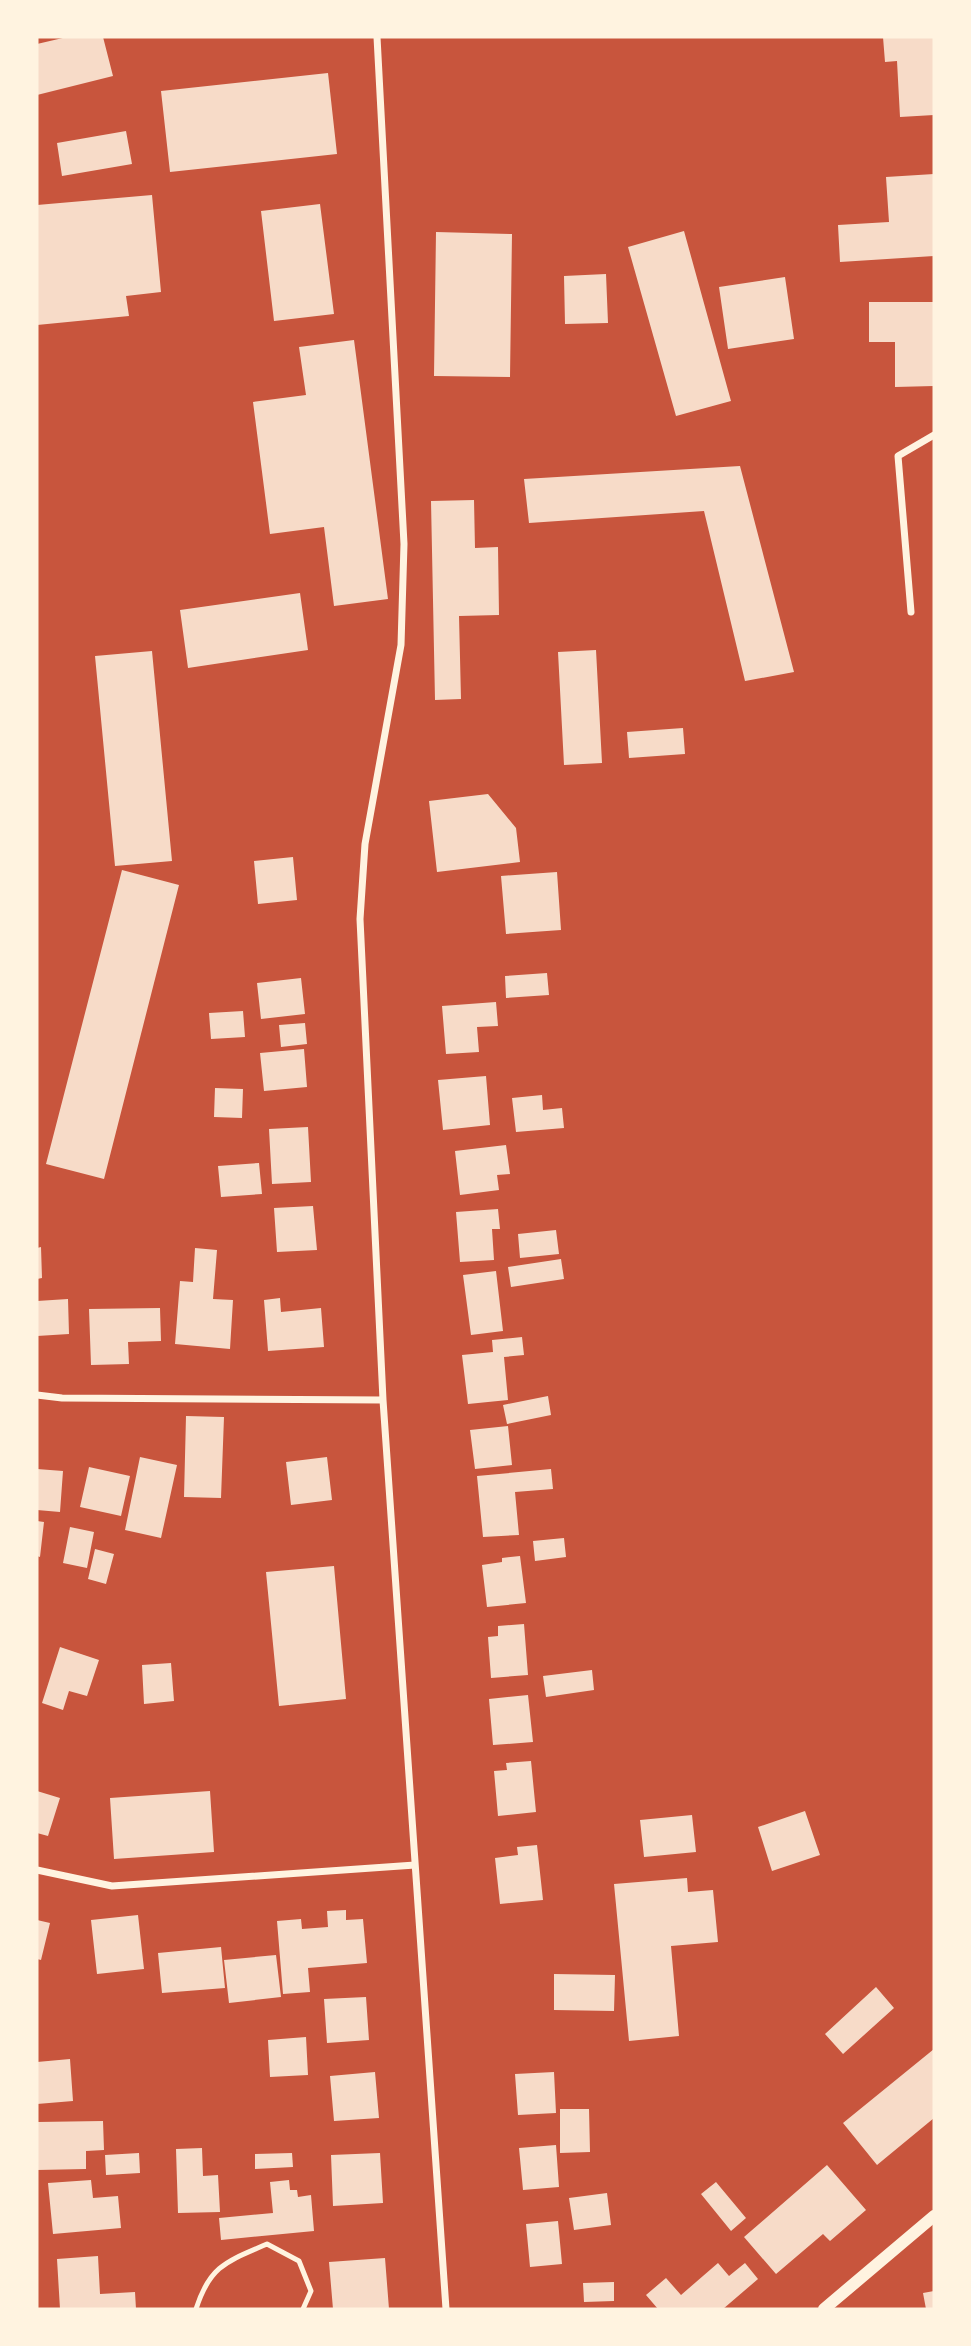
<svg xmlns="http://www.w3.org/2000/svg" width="971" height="2346" font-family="'DM Sans',sans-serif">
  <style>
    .building { fill: #f7dbc8 }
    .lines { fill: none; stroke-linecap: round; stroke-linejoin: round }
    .service { stroke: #fff3e0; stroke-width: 5 }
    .minor { stroke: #fff3e0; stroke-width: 7 }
    .tertiary { stroke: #fff3e0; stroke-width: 12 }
  </style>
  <rect width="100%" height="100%" fill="#c8553d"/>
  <path class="building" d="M67 37H103L113 76 37 95V44Z
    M883 37H934V115L900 117 897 61 885 62Z
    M328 73 337 154 170 172 161 91Z
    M126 131 132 164 62 176 57 143Z
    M934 174V256L840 262 838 225 889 222 886 177Z
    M152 195 161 292 126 296 129 316 37 325V205Z
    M320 204 334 314 274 321 261 211Z
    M684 231 731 401 676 416 628 247Z
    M436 232 512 234 510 377 434 376Z
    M606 274 608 323 565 324 564 276Z
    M785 277 794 339 728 349 719 287Z
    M869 302H934V386L895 387V342H869Z
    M354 340 388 599 334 606 324 527 270 534 253 402 306 395 299 347Z
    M740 466 794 672 745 681 704 511 529 523 524 479Z
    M474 500 475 548 498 547 499 615 459 616 461 699 435 700 431 501Z
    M300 593 308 650 188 668 180 610Z
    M596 650 602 763 564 765 558 652Z
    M152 651 172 861 115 866 95 656Z
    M683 728 685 754 629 758 627 732Z
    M488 794 516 828 520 862 437 872 429 801Z
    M293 857 297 900 258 904 254 861Z
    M122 870 179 885 104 1179 46 1164Z
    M557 872 561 930 506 934 501 876Z
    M547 973 549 995 506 998 505 976Z
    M301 978 305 1014 261 1019 257 983Z
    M496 1002 498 1026 477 1027 479 1052 446 1054 442 1006Z
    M243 1011 245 1037 211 1039 209 1013Z
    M305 1023 307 1044 281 1047 279 1025Z
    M304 1049 307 1087 264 1091 260 1053Z
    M486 1076 490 1125 443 1130 438 1080Z
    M215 1088 243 1089 242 1118 214 1117Z
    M542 1095 543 1110 562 1108 564 1128 516 1132 512 1098Z
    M308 1127 311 1182 272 1184 269 1129Z
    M506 1145 510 1174 497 1175 499 1190 460 1195 455 1151Z
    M259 1163 262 1194 221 1197 218 1166Z
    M313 1206 317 1250 277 1252 274 1208Z
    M498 1209 500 1229H492L494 1260 460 1262 456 1212Z
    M556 1230 559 1254 520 1258 518 1234Z
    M41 1247 42 1278 37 1279V1248Z
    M195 1248 217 1250 213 1299 233 1300 230 1349 175 1344 180 1281 193 1282Z
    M561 1259 564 1279 511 1287 508 1267Z
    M496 1271 503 1331 471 1335 463 1275Z
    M280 1298 281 1312 321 1308 324 1347 268 1351 264 1300Z
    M68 1299 69 1334 37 1336V1301Z
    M160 1308 161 1341 128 1342 129 1364 91 1365 89 1309Z
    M522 1337 524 1355 504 1357 508 1400 468 1404 462 1355 493 1352 492 1340Z
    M548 1396 551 1415 507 1424 503 1405Z
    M186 1416 224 1417 221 1498 184 1497Z
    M508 1426 512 1465 475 1469 470 1430Z
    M140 1457 177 1465 161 1538 125 1530Z
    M327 1457 332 1500 291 1505 286 1462Z
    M89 1467 130 1476 121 1516 80 1507Z
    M37 1469 63 1471 60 1512 37 1510Z
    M551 1469 553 1489 515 1492 519 1535 483 1537 477 1476Z
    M37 1521 44 1522 40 1557 37 1556Z
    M70 1527 94 1532 87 1568 63 1563Z
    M564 1538 566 1557 535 1561 533 1541Z
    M95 1549 114 1554 106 1584 88 1579Z
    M520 1556 526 1603 487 1607 482 1565 502 1562V1558Z
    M334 1566 346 1699 279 1706 266 1572Z
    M524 1624 528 1675 491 1678 488 1637 498 1636V1626Z
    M60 1647 99 1660 87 1696 69 1691 63 1710 42 1703Z
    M171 1663 174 1701 144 1704 142 1665Z
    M592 1670 594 1690 546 1697 543 1676Z
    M528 1695 533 1742 493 1745 489 1699Z
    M531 1761 536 1812 498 1816 494 1771 507 1770 506 1763Z
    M37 1791 60 1798 48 1836 37 1833Z
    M210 1791 214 1852 114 1859 110 1798Z
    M805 1811 820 1855 772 1871 758 1827Z
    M692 1815 696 1852 644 1857 640 1820Z
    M537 1845 543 1900 500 1904 495 1858 518 1855 517 1847Z
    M687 1878 688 1892 713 1890 718 1942 671 1946 679 2036 629 2041 614 1884Z
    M346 1910V1920L363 1919 367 1963 308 1968 310 1992 283 1994 277 1921 301 1919 302 1929 328 1927 327 1911Z
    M138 1915 144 1969 97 1974 91 1920Z
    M37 1920 50 1923 41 1960 37 1959Z
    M221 1947 225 1988 162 1993 158 1953Z
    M276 1955 281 1997 229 2003 224 1960Z
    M554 1974 615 1975 614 2011 554 2010Z
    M876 1987 894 2008 843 2054 825 2034Z
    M366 1997 369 2040 327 2043 324 1999Z
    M306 2037 308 2075 270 2077 268 2040Z
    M934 2049V2118L877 2165 843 2123Z
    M70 2059 73 2101 37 2104V2062Z
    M375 2072 379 2118 334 2121 330 2076Z
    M554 2072 556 2113 518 2115 515 2074Z
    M560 2109H589L590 2152 560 2153Z
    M103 2121 104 2150 86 2151V2169L37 2170V2122Z
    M556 2145 559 2187 523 2190 519 2148Z
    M202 2148 203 2176 218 2175 220 2212 178 2213 176 2149Z
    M139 2153 140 2173 106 2175 105 2155Z
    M292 2153 293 2167 255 2169V2154Z
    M380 2153 383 2203 333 2206 331 2155Z
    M827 2165 866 2210 830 2241 823 2234 776 2274 744 2237Z
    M91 2180 93 2198 118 2196 121 2228 53 2234 48 2183Z
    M289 2180 290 2190H297L298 2197 311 2195 314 2231 221 2240 219 2218 273 2213 270 2182Z
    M716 2182 746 2218 731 2231 701 2194Z
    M607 2193 611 2225 574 2230 569 2198Z
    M558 2221 562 2264 530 2267 526 2224Z
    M98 2256 100 2294 135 2292 136 2309H60L57 2259Z
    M385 2258 389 2309H333L329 2262Z
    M718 2263 729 2276 745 2263 758 2279 723 2309H658L646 2295 666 2278 681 2295Z
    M614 2282V2301L584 2302 583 2283Z
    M934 2291V2309H926L923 2293Z"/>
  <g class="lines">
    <path class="service" d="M196 2309C210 2265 228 2261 267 2244L299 2261 311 2291 303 2309"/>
    <path class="minor" d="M377 37 404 544 401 645 365 844 360 919 383 1400 446 2309
      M911 612 898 456 934 435
      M37 1395 62 1398 383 1400
      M37 1870 112 1886 415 1865"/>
    <path class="tertiary" d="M824 2309 934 2216"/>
  </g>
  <rect width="971" height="2346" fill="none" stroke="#fff3e0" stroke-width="77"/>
</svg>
